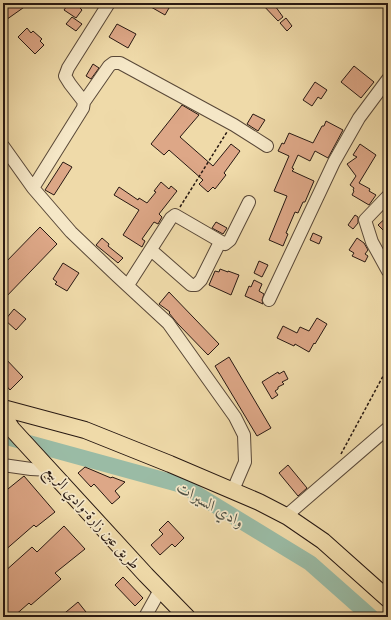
<svg xmlns="http://www.w3.org/2000/svg" width="391" height="620" font-family="'Gentium Book Plus',Amiri,serif">
  <style>
    .lines { fill: none; stroke-linecap: round; stroke-linejoin: round }
    .river { stroke: #9abba5; stroke-width: 16 }
    .building { fill: #dda787; stroke: #271812 }
    .minor-casing { stroke: #594838; stroke-width: 14 }
    .major-casing { stroke: #271812; stroke-width: 18 }
    .path { stroke: #271812; stroke-width: 1.5; stroke-dasharray: 3 2; stroke-linecap: butt }
    .minor { stroke: #f5e7c7; stroke-width: 12 }
    .major { stroke: #efdaa9; stroke-width: 16 }
    .labels { text-anchor: middle; dominant-baseline: central; stroke-width: 3.5; stroke-linejoin: round; paint-order: stroke }
    .street-label { font-size: 15px; fill: #271812; stroke: #f5e7c7 }
    .water-label { font-size: 16px; font-style: italic; fill: #4f5145; stroke: #f5e7c7 }
  </style>
  <rect width="100%" height="100%" fill="#efdaa9"/>
  <filter id="stains"><feTurbulence type="fractalNoise" baseFrequency=".005" numOctaves="4"/><feColorMatrix values="0 0 0 0 .2 0 0 0 0 .09 0 0 0 0 .02 0 0 0 .5 -.17"/></filter>
  <radialGradient id="worn" r=".72"><stop offset=".6" stop-color="#630" stop-opacity="0"/><stop offset="1" stop-color="#630" stop-opacity=".3"/></radialGradient>
  <g class="lines">
    <path class="river" d="M3 436 182 485 310 563 371 617"/>
  </g>
  <path class="building" d="M3 3H30L3 22Z
    M69 3H78L82 6 80 8 82 10 76 18 64 10Z
    M144 3H161L169 8 165 15Z
    M261 3H273L283 17 278 21Z
    M72 17 82 24 76 31 66 24Z
    M286 18 292 26 287 31 280 23Z
    M117 24 136 34 128 48 109 37Z
    M27 28 31 33 33 31 42 39 40 41 44 45 35 54 18 37Z
    M93 64 99 68 91 79 86 76Z
    M354 66 374 82 361 98 341 82Z
    M315 82 327 90 321 99 318 97 312 106 303 100Z
    M182 105 199 115 180 137 213 166 231 144 240 151 224 173 226 175 215 189 213 187 208 192 199 184 203 180 169 150 164 155 151 144Z
    M253 114 265 120 258 131 247 124Z
    M326 121 343 130 328 158 315 151 310 161 298 155 292 168 294 169 292 171 314 181 305 202H303L298 213 295 212 286 233 288 234 283 246 269 240 287 196 274 191 289 156 278 151 282 143 284 144 289 133 313 143 322 126H324Z
    M360 144 376 155 359 183 370 189 369 191 376 195 369 205 352 195 354 191 353 190 354 188 350 185 356 176 347 164 357 157 353 155Z
    M63 162 72 167 54 195 45 190Z
    M161 182 169 189 171 186 177 191 159 214 162 217 158 224 154 222 142 239 145 241 142 247 123 235 139 210 114 195 119 187 138 200 139 198 147 203 156 192 154 191Z
    M355 215 358 217V223L353 229 348 225Z
    M388 216V235L378 225Z
    M216 222 227 228 223 234 212 228Z
    M40 227 57 244 3 300V265Z
    M313 233 322 237 319 244 310 240Z
    M102 238 109 244 108 246 123 258 118 263 96 245Z
    M357 238 364 243 368 250 365 254 368 256 365 262 352 256 354 253 349 250Z
    M259 261 268 265 262 277 254 273Z
    M63 263 79 273 67 291 55 284 57 282 53 279Z
    M220 269 228 272V271L239 275 231 295 209 285 215 271 219 272Z
    M254 280 262 284 259 291 264 294 262 300 263 304 245 296 249 286 251 287Z
    M169 292 219 344 208 355 178 324 169 313 170 312 159 304Z
    M14 309 26 319 16 330 5 320Z
    M317 318 327 324 315 344 314 343 309 352 295 344 294 346 277 338 283 326 297 333 300 327 309 331Z
    M3 356 23 377 10 390 3 382Z
    M229 357 271 428 257 436 215 366Z
    M284 371 288 379 282 382 284 384 278 387V389L275 391 278 395 272 399 262 382 278 372 279 374Z
    M288 465 307 488 298 496 279 473Z
    M85 467 111 478 112 477 125 482 115 491 120 497 112 504 94 484 91 487 78 473Z
    M24 476 55 512 36 527 34 525 3 552V493Z
    M168 521 184 538 175 547 172 544 160 555 151 545 163 534 159 530Z
    M64 526 85 549 55 573 61 579 31 605 29 603 13 617H3V573L32 547 37 552Z
    M123 577 143 598 135 606 115 585Z
    M78 602 90 617H60Z"/>
  <g class="lines">
    <defs>
      <path id="minor" d="M84 102 109 66 113 63H120L234 125 267 146
        M3 146 33 188 71 232 117 276 168 323 235 417 244 435 245 462 233 490
        M33 188 83 108 84 102 70 84 65 76 68 68 109 3
        M388 196 365 220 372 242 388 271
        M151 250 191 285H196L201 280 220 242
        M128 285 171 218 175 215 225 244 230 240 249 202
        M269 300 334 162 359 118 388 79
        M3 465 31 469 50 470
        M286 516 388 428
        M145 617 160 590"/>
      <path id="major" d="M3 408 85 430 170 464 259 502 288 517 323 541 388 599
        M3 415 12 429 146 575 187 617"/>
    </defs>
    <use href="#minor" class="minor-casing"/>
    <use href="#major" class="major-casing"/>
    <path class="path" d="M180 207 227 132
      M341 454 388 367"/>
    <use href="#minor" class="minor"/>
    <use href="#major" class="major"/>
  </g>
  <g class="labels">
    <g class="street-label">
      <text transform="translate(93 517) rotate(48)">طريق عين زارة-وادي الربيع</text>
    </g>
    <g class="water-label">
      <text transform="translate(211 504) rotate(30)">وادي السيرات</text>
    </g>
  </g>
  <rect width="391" height="620" fill="none" stroke="#efdaa9" stroke-width="16"/>
  <rect x="4" y="4" width="383" height="612" fill="none" stroke="#271812" stroke-width="2"/>
  <rect x="8" y="8" width="375" height="604" fill="none" stroke="#271812"/>
  <rect width="100%" height="100%" filter="url(#stains)"/>
  <rect width="100%" height="100%" fill="url(#worn)"/>
</svg>
